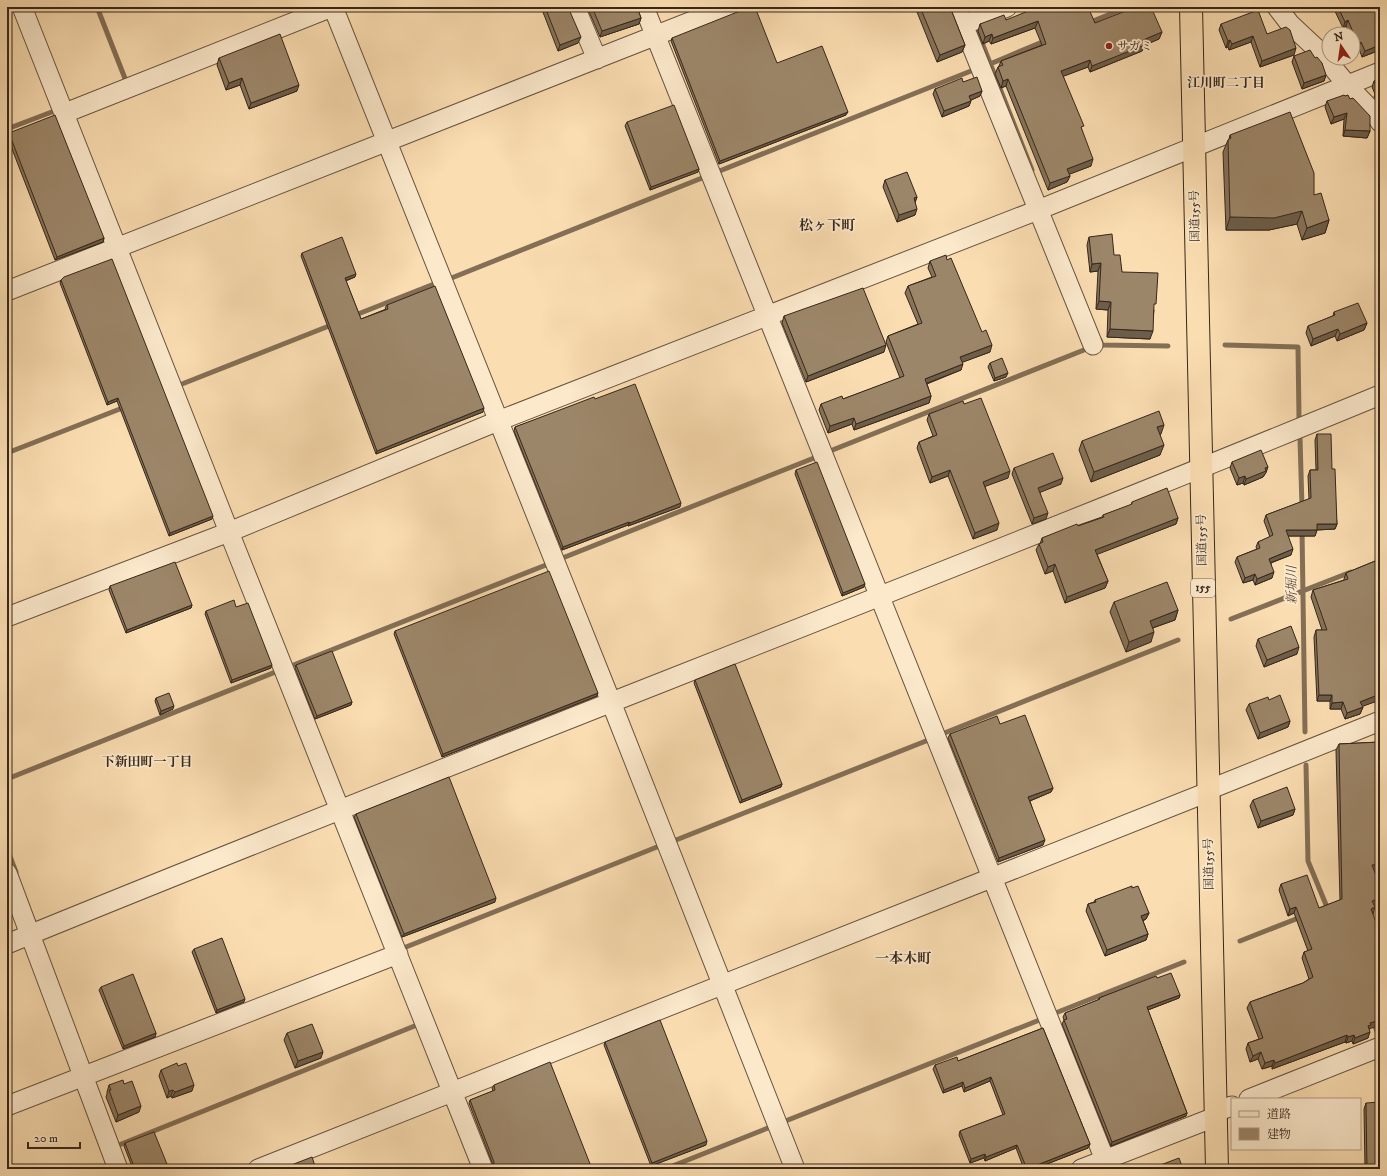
<svg xmlns="http://www.w3.org/2000/svg" width="1387" height="1176" font-family="'IM FELL DW Pica','Noto Serif JP',serif">
  <style>
    .lines { fill: none; stroke-linecap: round; stroke-linejoin: round }
    .stream { stroke: #846f56; stroke-width: 5 }
    .minor-casing { stroke: #685440; stroke-width: 21 }
    .highway-casing { stroke: #37271b; stroke-width: 24 }
    .minor { stroke: #fce9cc; stroke-width: 19 }
    .highway { stroke: #faddb1; stroke-width: 22 }
    .wall { fill: #86735a; stroke: #37271b }
    .shaded-wall { fill: #6d5e4a; stroke: #37271b }
    .building { fill: #9c8669; stroke: #37271b }
    .poi-dot { fill: #8f2418; stroke: #fce9cc; stroke-width: 1.5 }
    .labels { text-anchor: middle; dominant-baseline: central; stroke-width: 3.5; stroke-linejoin: round; paint-order: stroke }
    .shield { fill: #fce9cc; stroke: #726150; stroke-width: 1 }
    .shield-label { font-size: 11px; font-weight: bold; fill: #37271b }
    .poi-label { font-size: 12px; fill: #37271b; stroke: #fce9cc; text-anchor: start }
    .street-label { font-size: 12px; fill: #37271b; stroke: #fce9cc }
    .neighbourhood-label { font-size: 13px; font-weight: bold; fill: #37271b; stroke: #fce9cc }
    .water-label { font-size: 13px; font-style: italic; fill: #5e4b39; stroke: #fce9cc }
    .quarter-label { font-size: 14px; font-weight: bold; fill: #37271b; stroke: #fce9cc }
  </style>
  <rect width="100%" height="100%" fill="#faddb1"/>
  <filter id="stains"><feTurbulence type="fractalNoise" baseFrequency=".005" numOctaves="4"/><feColorMatrix values="0 0 0 0 .2 0 0 0 0 .09 0 0 0 0 .02 0 0 0 .5 -.17"/></filter>
  <radialGradient id="worn" r=".72"><stop offset=".6" stop-color="#630" stop-opacity="0"/><stop offset="1" stop-color="#630" stop-opacity=".3"/></radialGradient>
  <g class="lines">
    <path class="stream" d="M97 7 126 81
      M968 7 969 10
      M1088 23 1128 7
      M977 30 1032 170
      M990 64 1047 40
      M7 129 57 110
      M717 172 976 69
      M449 279 707 176
      M353 316 434 284
      M1100 340 1102 345 1168 346
      M1225 345 1298 347 1299 418
      M182 384 334 324
      M1300 438 1302 507
      M830 451 1089 348
      M7 453 125 407
      M1302 529 1305 732
      M560 559 819 456
      M1231 619 1351 572
      M291 666 551 563
      M942 734 1178 640
      M1306 765 1308 861 1329 912
      M7 779 278 671
      M671 842 931 739
      M7 849 16 872
      M1240 941 1301 917
      M401 949 662 845
      M1053 1014 1184 962
      M1373 1021 1380 1039
      M783 1122 1042 1019
      M119 1145 417 1025 416 1022
      M665 1169 773 1126"/>
    <defs>
      <path id="minor" d="M22 7 229 532 483 1169
        M333 7 611 702 795 1169
        M575 7 597 59
        M644 7 1105 1160
        M956 7 1093 345
        M1277 7 1290 24 1320 52 1348 86 1377 116 1380 122
        M963 25 1007 7
        M65 113 332 7
        M7 291 728 7
        M7 617 229 532 498 421 1038 210 1380 72
        M1208 790 1380 721
        M7 873 118 1169
        M7 944C463 757 924 583 1380 395
        M1249 1099 1380 1047
        M7 1106 398 954
        M1215 1112 1232 1106
        M258 1169 1208 792
        M1081 1169 1215 1117"/>
      <path id="highway" d="M1191 7 1217 1169"/>
    </defs>
    <use href="#minor" class="minor-casing"/>
    <use href="#highway" class="highway-casing"/>
    <use href="#minor" class="minor"/>
    <use href="#highway" class="highway"/>
  </g>
  <path class="wall" d="M541 7H568L578 43 558 51Z
    M587 7H637L641 18 639 24 600 37Z
    M915 7H950L965 45 962 52 937 62Z
    M1333 7H1380V50L1362 57 1359 49 1355 50 1353 45V34H1349L1346 26 1343 28Z
    M1143 11 1162 32 1159 39 1145 45 1142 51 1090 72 1088 67 1063 76 1082 131 1091 166 1069 174 1070 176 1067 182 1048 190 1006 86 1001 88 995 74 998 67 999 66 1001 61 1042 45 1035 28 991 44 989 41 983 44 978 31 980 24 1006 20 1095 23Z
    M1221 24 1267 34 1294 55 1260 67 1251 42 1229 50 1228 47 1226 48 1219 30Z
    M672 38 777 63 846 115 719 164 671 41Z
    M1294 56 1326 75 1324 81 1302 89 1292 62Z
    M219 58 297 91 249 109 240 85 226 90 217 65Z
    M1380 78V103L1374 97 1375 94 1372 87 1374 81Z
    M963 82 982 91 980 96 971 100 969 106 942 117 933 94 935 89Z
    M1350 99 1370 131 1367 138 1343 136 1344 119 1331 124 1325 107 1327 101Z
    M627 122 699 169 698 172 650 190 625 126Z
    M9 133 104 238 103 242 55 260 7 136Z
    M1230 135 1314 195 1329 220 1325 233 1302 240 1297 224 1269 230H1226L1223 152 1228 140 1229 139Z
    M885 180 917 197 915 202V215L897 222 883 187Z
    M1089 237 1114 255 1122 272 1154 310 1150 339 1107 337 1108 310 1096 309 1098 271 1090 272 1087 245Z
    M302 253 355 277 346 281 361 319 386 309 385 308 387 305 483 412 376 454 301 256Z
    M930 261 990 352 962 362 961 370 927 384 931 396 929 403 854 430 852 424 828 433 819 410 821 404 843 399 900 378 886 342 888 336 918 324 905 293 908 286 932 277 928 268Z
    M61 280 212 519 169 536 117 401 107 405 60 283Z
    M1334 312 1367 323 1364 330 1337 341 1335 336 1311 346 1306 333 1308 326 1333 316Z
    M784 316 884 352 806 382 782 323Z
    M990 363 1006 377 994 381 988 367Z
    M595 399 680 507 628 526V525L562 550 514 431 515 427Z
    M964 404 1008 478 985 486 997 530 973 539 948 476 930 483 917 448 919 442 933 436 927 420 929 414Z
    M1161 434 1160 435V455L1091 482 1079 450 1082 441Z
    M1317 434 1332 469 1337 524 1335 529 1317 530 1315 536H1288L1291 555 1271 563 1272 578 1255 585 1253 580 1243 583 1235 562 1237 557 1257 549 1256 547 1258 542 1270 537 1264 521 1266 515 1309 499 1308 476 1310 470H1316L1315 440Z
    M1232 462 1266 473 1265 474 1263 477 1244 485 1243 483 1237 485 1230 468Z
    M1014 468 1061 484 1040 492 1046 519 1032 524 1012 474Z
    M796 470 864 587 842 596 795 474Z
    M1132 502 1178 518 1176 524 1097 554 1108 581 1105 588 1065 603 1053 571 1045 574 1036 550 1039 544H1040L1042 538 1102 517 1103 515 1131 505Z
    M1380 559V700L1362 706 1363 707 1360 714 1345 719 1341 709H1330V701H1317L1314 637 1316 630H1322L1311 597 1313 590 1344 580V579L1346 573Z
    M110 586 192 605 191 608 126 633 109 590Z
    M1114 602 1178 610 1175 620 1153 628 1151 642 1126 652 1110 612Z
    M236 607 271 668 231 683 205 614 206 611Z
    M395 631 597 696 442 757 394 634Z
    M1258 639 1297 654 1264 667 1256 646Z
    M296 665 352 702 351 705 315 719 295 668Z
    M695 680 782 784 781 787 740 803 694 683Z
    M156 698 173 709 160 715 155 701Z
    M1269 700 1290 721 1288 727 1258 739 1246 710 1249 704Z
    M1000 724 1053 788 1051 792 1030 801 1043 845 998 862 948 738 950 734Z
    M1380 735V870L1375 871 1380 903 1374 906 1373 913 1369 1029 1368 1038 1353 1044 1352 1041 1346 1043 1345 1042 1272 1069V1066L1262 1069 1258 1059 1250 1062 1246 1049 1248 1043 1259 1039 1247 1008 1250 1002 1303 983 1309 979 1302 958 1304 952 1308 951 1294 913 1288 916 1279 890 1281 884 1319 908 1340 900 1336 750 1339 744 1380 742 1379 737Z
    M1253 800 1295 809 1293 815 1258 828 1250 806Z
    M356 814 495 902 402 937 354 817Z
    M1132 888 1149 913 1146 919 1143 921 1148 934 1146 940 1105 956 1086 911 1088 904 1094 902 1095 900Z
    M194 949 244 1002 216 1013 192 952Z
    M1157 978 1180 995 1179 998 1148 1010 1187 1113 1186 1116 1111 1146 1062 1024 1064 1020 1063 1017 1065 1013 1098 1000 1099 998Z
    M101 987 156 1033 155 1037 123 1049 99 990Z
    M1043 1028 1090 1144 1088 1148 1034 1169H1024L1016 1148 985 1161 984 1158 970 1163 959 1135 960 1131 1003 1115 990 1081 964 1092 962 1086 943 1093 933 1069 935 1065 958 1061Z
    M287 1033 321 1058 295 1068 284 1040Z
    M605 1042 706 1145 651 1166 604 1045Z
    M178 1066 192 1091 172 1098 171 1096 167 1098 159 1076 161 1070Z
    M124 1084 139 1112 116 1122 106 1097 107 1094V1092L109 1085Z
    M494 1085 592 1169H493V1165L469 1103 470 1100 493 1091 492 1088Z
    M1366 1103 1380 1169H1365L1364 1109Z
    M125 1143 169 1169H133L124 1146Z"/>
  <path class="shaded-wall" d="M641 18 639 24 600 37 602 31Z
    M1348 20 1346 26 1343 28 1345 22Z
    M1038 21 1035 28 991 44 993 38Z
    M1162 32 1159 39 1145 45 1142 51 1090 72 1092 66 1143 40Z
    M992 34 989 41 983 44 985 37Z
    M1253 36 1251 42 1229 50 1232 44Z
    M581 37 578 43 558 51 560 45Z
    M1230 40 1228 47 1226 48 1228 41Z
    M1361 42 1359 49 1355 50 1358 44Z
    M965 45 962 52 937 62 940 55Z
    M1380 45V50L1362 57 1365 51Z
    M1296 48 1294 55 1260 67 1262 61Z
    M1090 60 1088 67 1059 78 1061 71Z
    M1326 75 1324 81 1302 89 1304 83Z
    M242 78 240 85 226 90 229 83Z
    M1008 79 1006 86 1001 88 1003 81Z
    M299 85 297 91 249 109 251 103Z
    M982 91 980 96 967 102 969 96Z
    M971 101 969 106 942 117 944 111Z
    M848 112 846 115 719 164 720 161Z
    M1347 113 1344 119 1331 124 1334 117Z
    M1345 130 1370 131 1367 138 1343 136Z
    M1093 159 1091 166 1065 176 1067 169Z
    M699 169 698 172 650 190 651 187Z
    M1070 176 1067 182 1048 190 1050 183Z
    M917 197 915 203 914 198Z
    M917 209 915 215 897 222 899 215Z
    M1302 211 1297 224 1269 230H1226L1230 217Z
    M1329 220 1325 233 1302 240 1307 228Z
    M104 238 103 242 55 260 57 257Z
    M1101 263 1098 271 1090 272 1092 264Z
    M356 274 355 277 344 281 345 278Z
    M1099 301 1111 302 1108 310 1096 309Z
    M1367 323 1364 330 1337 341 1340 334Z
    M1110 329 1153 331 1150 339 1107 337Z
    M1338 329 1335 336 1311 346 1313 339Z
    M886 345 884 352 806 382 808 376Z
    M992 345 990 352 958 364 960 357Z
    M963 364 961 370 922 385 925 379Z
    M1008 373 1006 377 994 381 995 378Z
    M931 396 929 403 854 430 856 424Z
    M118 398 117 401 107 405 108 402Z
    M484 408 483 412 376 454 377 451Z
    M854 418 852 424 828 433 830 426Z
    M1164 425 1161 434 1153 437 1157 427Z
    M1164 445 1160 455 1091 482 1094 472Z
    M1268 467 1266 473 1265 474 1263 477 1244 485 1246 479Z
    M950 470 948 476 930 483 932 477Z
    M1010 471 1008 478 981 488 983 482Z
    M1245 476 1243 483 1237 485 1239 478Z
    M1063 478 1061 484 1036 494 1038 488Z
    M681 503 680 507 628 526 630 523Z
    M1048 513 1046 519 1032 524 1034 518Z
    M213 516 212 519 169 536 170 533Z
    M1178 518 1176 524 1093 556 1095 550Z
    M629 522 628 525 562 550 563 547Z
    M999 523 997 530 973 539 975 533Z
    M1317 524H1337L1335 529 1315 530Z
    M1286 530H1317L1315 536H1284Z
    M1293 549 1291 555 1267 564 1269 559Z
    M1055 564 1053 571 1045 574 1048 567Z
    M1274 572 1272 578 1255 585 1257 579Z
    M1255 574 1253 580 1243 583 1245 578Z
    M1108 581 1105 588 1065 603 1067 597Z
    M865 584 864 587 842 596 843 593Z
    M192 605 191 608 126 633 127 630Z
    M1178 610 1175 620 1146 630 1150 621Z
    M1154 632 1151 642 1126 652 1129 642Z
    M1299 647 1297 654 1264 667 1267 660Z
    M272 665 271 668 231 683 232 680Z
    M598 693 597 696 442 757 443 754Z
    M1380 694V700L1358 708 1360 702Z
    M1319 695H1332L1330 701H1317Z
    M352 702 351 705 315 719 317 716Z
    M1343 702 1341 709H1330L1332 703Z
    M174 706 173 709 160 715 161 711Z
    M1363 707 1360 714 1345 719 1347 713Z
    M1290 721 1288 727 1258 739 1260 733Z
    M782 784 781 787 740 803 742 800Z
    M1053 788 1051 792 1027 802 1028 797Z
    M1295 809 1293 815 1258 828 1261 821Z
    M1045 840 1043 845 998 862 999 858Z
    M1380 864V870L1370 871 1372 865Z
    M496 898 495 902 402 937 404 934Z
    M1380 898V903L1370 907 1372 901Z
    M1296 907 1294 913 1288 916 1290 909Z
    M1375 907 1373 914 1371 909Z
    M1149 913 1146 919 1139 922 1141 916Z
    M1148 934 1146 940 1105 956 1107 950Z
    M1180 995 1179 998 1145 1011 1147 1007Z
    M245 999 244 1002 216 1013 217 1010Z
    M1380 1020V1025L1369 1029 1368 1026 1370 1023Z
    M1370 1032 1368 1038 1353 1044 1355 1038Z
    M156 1033 155 1037 123 1049 124 1046Z
    M1347 1035 1345 1042 1272 1069 1275 1063Z
    M1354 1035 1352 1041 1346 1043 1348 1037Z
    M323 1052 321 1058 295 1068 298 1061Z
    M1261 1052 1258 1059 1250 1062 1253 1056Z
    M1274 1060 1272 1066 1262 1069 1265 1063Z
    M991 1077 990 1081 964 1092 965 1088Z
    M963 1082 962 1086 943 1093 944 1090Z
    M194 1085 192 1091 172 1098 175 1092Z
    M173 1090 171 1096 167 1098 169 1091Z
    M141 1106 139 1112 116 1122 118 1115Z
    M1187 1113 1186 1116 1111 1146 1112 1142Z
    M707 1141 706 1145 651 1166 652 1163Z
    M1090 1144 1088 1148 1034 1169H1027Z
    M1017 1145 1016 1148 985 1161 986 1157Z
    M985 1154 984 1158 970 1163 971 1159Z"/>
  <path class="building" d="M545 7H568L581 37 560 45Z
    M592 7H637L641 18 602 31Z
    M750 7H755L777 63 822 46 848 112 720 161 672 38Z
    M920 7H950L965 45 940 55Z
    M1038 7H1088L1095 23 1136 7H1141L1143 11 1151 7 1162 32 1143 40 1145 45 1092 66 1090 60 1061 71 1084 126 1081 127 1093 159 1067 169 1070 176 1050 183 1008 79 1003 81 998 67 1003 65 1001 61 1046 44 1038 21 993 38 992 34 985 37 980 24 1004 15 1006 20Z
    M1338 7H1380V45L1365 51 1361 42 1358 44 1348 20 1345 22Z
    M1258 10 1267 34 1286 27 1290 30 1296 48 1262 61 1253 36 1232 44 1230 40 1228 41 1221 24Z
    M280 34 299 85 251 103 242 78 229 83 219 58Z
    M1310 50 1315 58 1317 57 1322 63 1326 75 1304 83 1294 56Z
    M977 77 982 91 969 96 971 101 944 111 935 89 962 78 963 82Z
    M1380 78V95L1376 91 1378 90 1374 81Z
    M1344 95 1345 96 1348 95 1350 99 1353 98 1370 116V131L1345 130 1347 113 1334 117 1327 101Z
    M674 105 699 169 651 187 627 122Z
    M1290 112 1314 173V195L1321 193 1329 220 1307 228 1302 211 1274 218 1230 217 1228 140 1231 138 1230 135Z
    M55 115 104 238 57 257 9 133Z
    M907 172 917 197 914 198 917 209 899 215 885 180Z
    M1112 234 1114 255H1120L1122 272 1158 273 1156 304H1154L1153 331 1110 329 1111 302 1099 301 1101 263 1092 264 1089 237Z
    M342 237 356 274 345 278 361 319 388 309 387 305 435 286 484 408 377 451 302 253Z
    M946 255 947 260 951 258 982 332 986 330 992 345 960 357 963 364 925 379 931 396 856 424 854 418 830 426 821 404 842 396 843 399 904 376 888 336 922 323 908 286 936 276 930 261Z
    M112 259 213 516 170 533 118 398 108 402 61 280 64 277Z
    M863 288 886 345 808 376 784 316Z
    M1358 303 1367 323 1340 334 1338 329 1313 339 1308 326 1335 315 1334 312Z
    M1002 358 1008 373 995 378 990 363Z
    M635 384 681 503 630 523 629 522 563 547 515 427 594 397 595 399Z
    M981 398 1010 471 983 482 999 523 975 533 950 470 932 477 919 442 937 435 929 414 963 401 964 404Z
    M1159 411 1164 425 1157 427 1164 445 1094 472 1082 441Z
    M1317 434H1331L1332 469H1335L1337 524H1317V530H1286L1293 549 1269 559 1274 572 1257 579 1255 574 1245 578 1237 557 1260 548 1258 542 1273 535 1266 515 1311 498 1310 470H1318Z
    M1261 450 1268 467 1265 468 1266 471 1246 479 1245 476 1239 478 1232 462Z
    M1053 453 1063 478 1038 488 1048 513 1034 518 1014 468Z
    M817 462 865 584 843 593 796 470Z
    M1167 488 1178 518 1095 550 1108 581 1067 597 1055 564 1048 567 1039 544 1043 542 1042 538 1077 524 1078 526 1104 517 1103 515 1132 504V502Z
    M1380 559V694L1360 702 1363 707 1347 713 1343 702 1332 703V695H1319L1316 630H1327L1313 590 1348 579 1346 573Z
    M175 562 192 605 127 630 110 586Z
    M549 571 598 693 443 754 395 631Z
    M1167 582 1178 610 1150 621 1154 632 1129 642 1114 602Z
    M234 600 236 607 248 603 272 665 232 680 206 611Z
    M1291 626 1299 647 1267 660 1258 639Z
    M332 651 352 702 317 716 296 665Z
    M735 664 782 784 742 800 695 680Z
    M169 693 174 706 161 711 156 698Z
    M1280 695 1290 721 1260 733 1249 704 1268 697 1269 700Z
    M1025 715 1053 788 1028 797 1045 840 999 858 950 734 997 716 1000 724Z
    M1380 742V864L1372 865 1380 886V898L1372 901 1375 907 1371 909 1380 933V1020L1370 1023 1371 1025 1368 1026 1370 1032 1355 1038 1354 1035 1348 1037 1347 1035 1275 1063 1274 1060 1265 1063 1261 1052 1253 1056 1248 1043 1263 1038 1250 1002 1303 983 1313 977 1304 952 1312 949 1296 907 1290 909 1281 884 1307 875 1319 908 1342 899 1339 744Z
    M449 777 496 898 404 934 356 814Z
    M1287 787 1295 809 1261 821 1253 800Z
    M1132 886V888L1138 886 1149 913 1141 916 1148 934 1107 950 1088 904 1096 902 1095 900Z
    M222 938 245 999 217 1010 194 949Z
    M1171 973 1180 995 1147 1007 1187 1113 1112 1142 1064 1020 1067 1019 1065 1013 1100 999 1099 998 1156 976 1157 978Z
    M133 974 156 1033 124 1046 101 987Z
    M660 1020 707 1141 652 1163 605 1042Z
    M312 1024 323 1052 298 1061 287 1033Z
    M1043 1028 1090 1144 1027 1169 1017 1145 986 1157 985 1154 971 1159 960 1131 1005 1114 991 1077 965 1088 963 1082 944 1090 935 1065 957 1057 958 1061Z
    M550 1062 592 1169H493L494 1162 470 1100 495 1090 494 1085Z
    M177 1063 178 1066 186 1063 194 1085 175 1092 173 1090 169 1091 161 1070Z
    M123 1080 124 1084 132 1081 141 1106 118 1115 109 1090H111L109 1085Z
    M1380 1102V1169H1367L1366 1103Z
    M154 1132 169 1169H135L125 1143Z
    M312 1157 316 1169H281Z
    M1179 1158 1183 1169H1150Z"/>
  <circle class="poi-dot" cx="1109" cy="46" r="4"/>
  <g class="labels">
    <rect class="shield" x="1191" y="579" width="24" height="18" rx="3"/>
    <g class="shield-label">
      <text x="1203" y="588">155</text>
    </g>
    <g class="poi-label">
      <text x="1117" y="46">サガミ</text>
    </g>
    <g class="street-label">
      <text transform="translate(1195 216) rotate(-91)">国道155号</text>
      <text transform="translate(1202 540) rotate(-91)">国道155号</text>
      <text transform="translate(1209 864) rotate(-91)">国道155号</text>
    </g>
    <g class="neighbourhood-label">
      <text x="1226" y="83">江川町二丁目</text>
      <text x="147" y="762">下新田町一丁目</text>
    </g>
    <g class="water-label">
      <text transform="translate(1292 585) rotate(-91)">新堀川</text>
    </g>
    <g class="quarter-label">
      <text x="827" y="226">松ヶ下町</text>
      <text x="903" y="959">一本木町</text>
    </g>
  </g>
  <rect width="1387" height="1176" fill="none" stroke="#faddb1" stroke-width="24"/>
  <rect x="8" y="8" width="1371" height="1160" fill="none" stroke="#37271b" stroke-width="2"/>
  <rect x="12" y="12" width="1363" height="1152" fill="none" stroke="#37271b"/>
  <rect x="1231" y="1098" width="130" height="52" fill="#fce9cc" stroke="#ad9b85"/>
  <rect x="1239" y="1111" width="20" height="6" fill="#fce9cc" stroke="#ad9b85"/>
  <text x="1267" y="1118" font-size="12" fill="#37271b">道路</text>
  <rect x="1239" y="1128" width="20" height="12" fill="#9c8669" stroke="#ad9b85"/>
  <text x="1267" y="1138" font-size="12" fill="#37271b">建物</text>
  <g transform="translate(1341 46) rotate(347)"><circle r="19" fill="#fce9cc" stroke="#ad9b85"/>
  <path d="M0-3L7 15L0 10L-7 15Z" fill="#8f2418"/>
  <text y="-6" font-size="11" font-weight="bold" text-anchor="middle" fill="#37271b">N</text>
  </g>
  <path d="M28 1142v6h52v-6" fill="none" stroke="#37271b" stroke-width="2"/>
  <text x="34" y="1142" font-size="12" fill="#37271b" stroke="#fce9cc" stroke-width="3" paint-order="stroke">20 m</text>
  <rect width="100%" height="100%" filter="url(#stains)"/>
  <rect width="100%" height="100%" fill="url(#worn)"/>
</svg>
